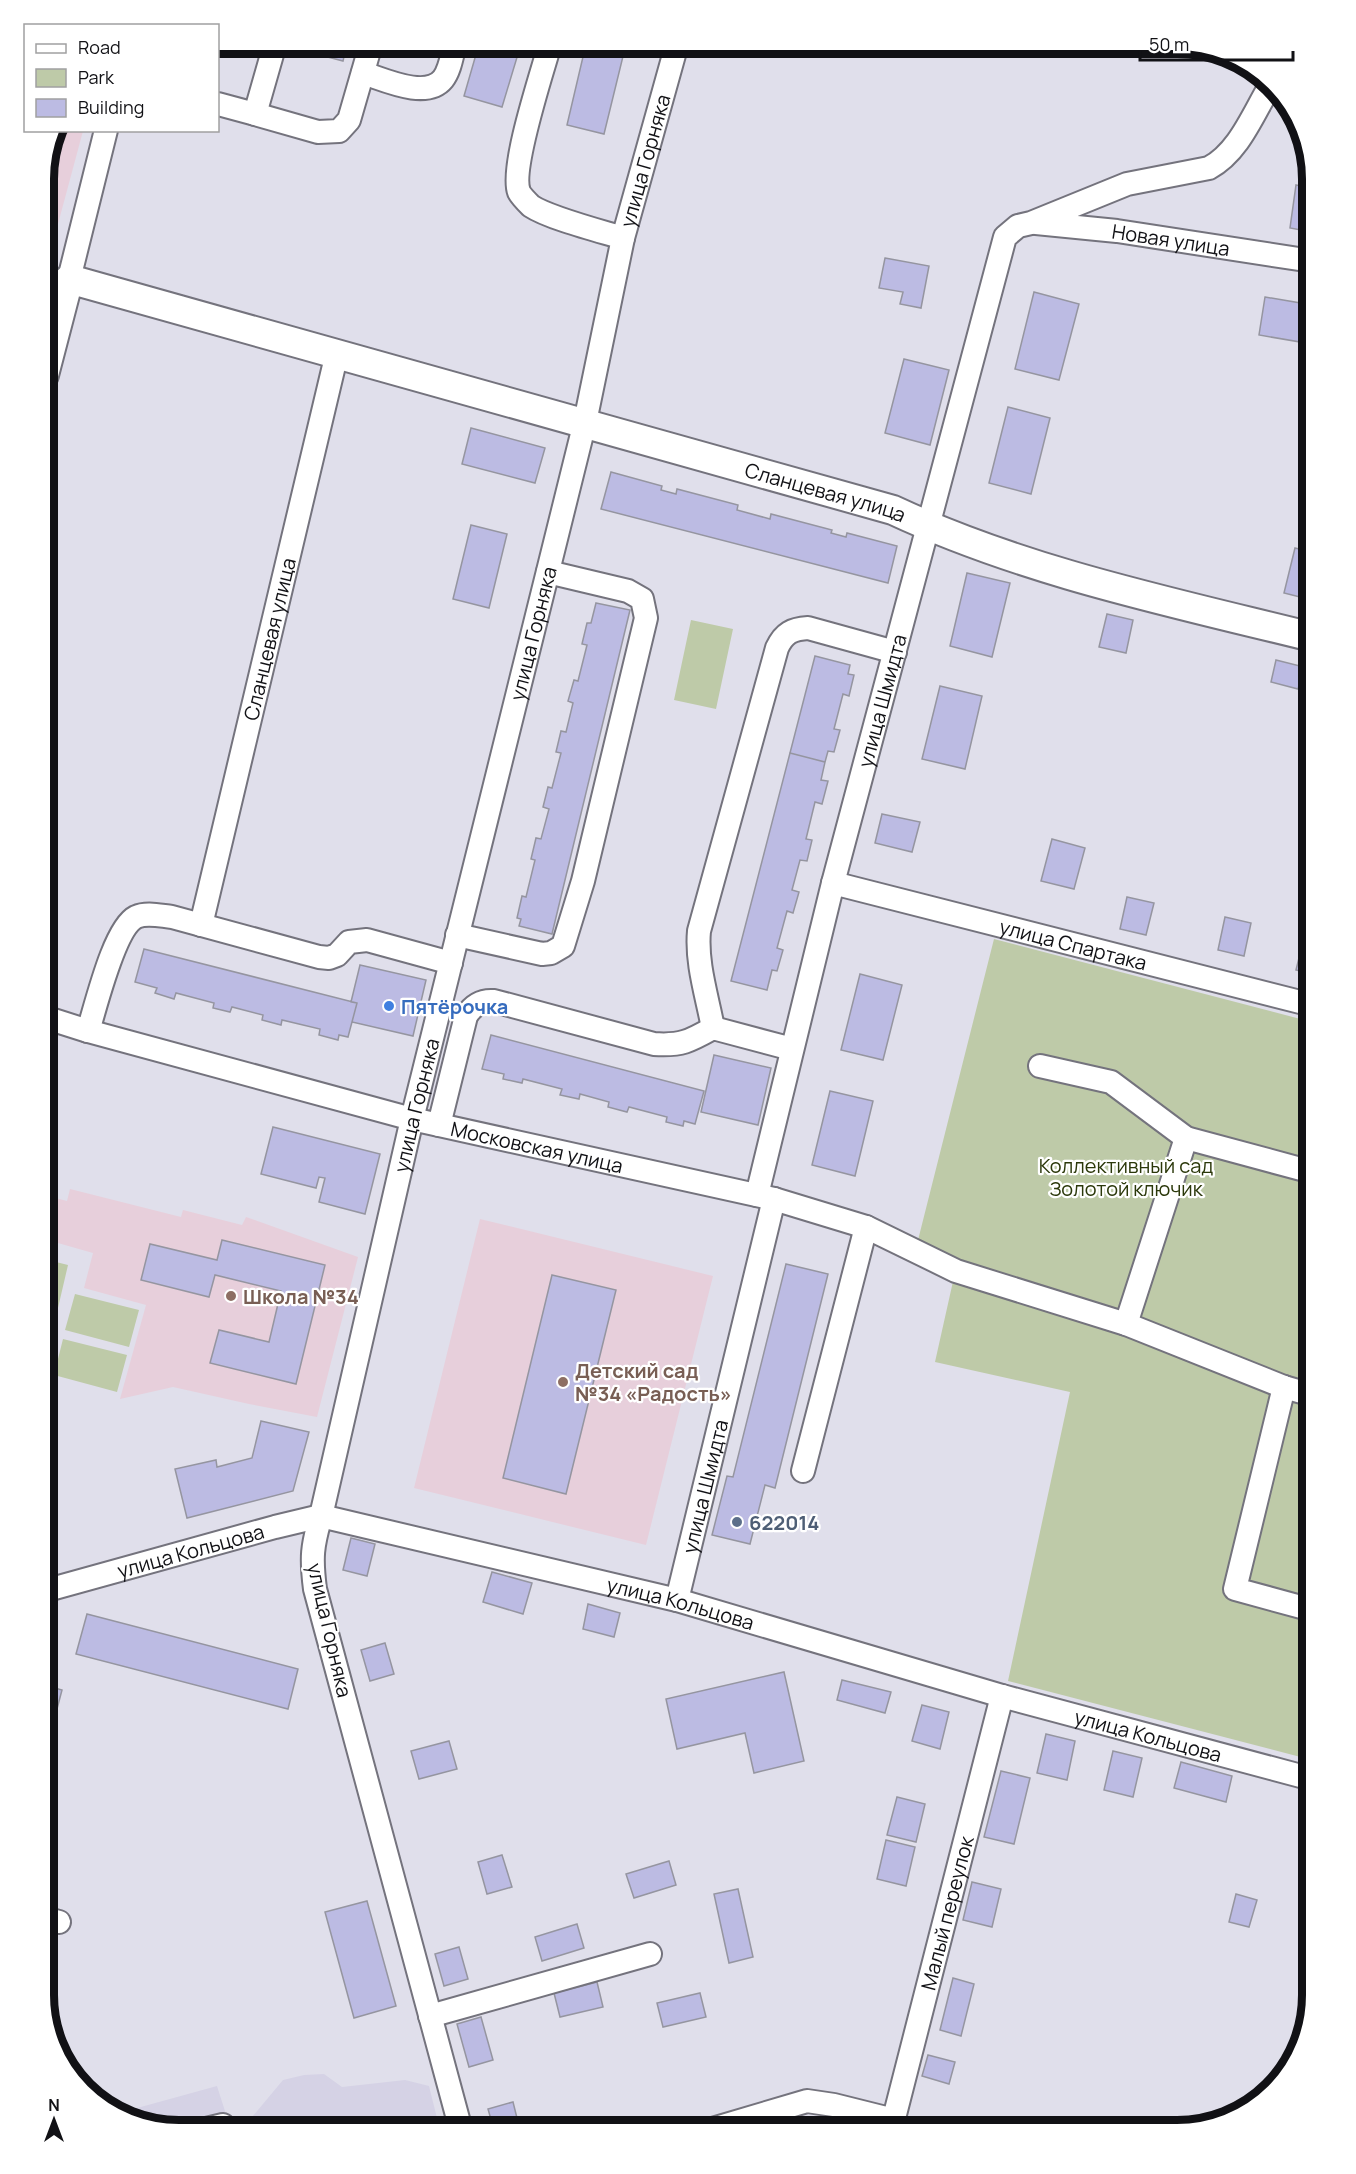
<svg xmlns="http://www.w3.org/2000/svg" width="1356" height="2174" font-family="Manrope,sans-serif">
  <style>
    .built { fill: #d5d2e5 }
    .education { fill: #e7cfdb }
    .green { fill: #becaa8 }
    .building { fill: #bcbbe3; stroke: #9595a0; stroke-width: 1.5 }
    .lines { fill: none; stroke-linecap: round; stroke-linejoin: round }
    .minor-casing { stroke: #74737d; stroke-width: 26 }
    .major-casing { stroke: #74737d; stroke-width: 32 }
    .minor { stroke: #fff; stroke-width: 22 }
    .major { stroke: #fff; stroke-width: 28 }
    .shop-dot { fill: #3f7fe0; stroke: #fff; stroke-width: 2 }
    .education-dot { fill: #8d6e63; stroke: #fff; stroke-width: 2 }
    .service-dot { fill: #5c6f8a; stroke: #fff; stroke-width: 2 }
    .labels { text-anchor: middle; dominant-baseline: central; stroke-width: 4.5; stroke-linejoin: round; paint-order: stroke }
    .street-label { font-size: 20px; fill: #111115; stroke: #fff }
    .shop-label { font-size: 20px; font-weight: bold; fill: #366cbe; stroke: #fff; text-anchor: start }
    .park-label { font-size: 20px; fill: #2b380a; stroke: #fff }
    .education-label { font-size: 20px; font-weight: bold; fill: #785e54; stroke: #fff; text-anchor: start }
    .service-label { font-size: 20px; font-weight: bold; fill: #4e5e75; stroke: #fff; text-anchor: start }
    .rim { fill: none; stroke: #111115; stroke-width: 8 }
  </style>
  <rect width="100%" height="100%" fill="#e0dfeb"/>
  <path class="built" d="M324 2074 342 2087 405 2080 429 2086 440 2130H249L247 2123 283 2080 304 2075Z
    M217 2086 231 2130H170L119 2113Z"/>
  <path class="education" d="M53 131H83L44 276V170Z
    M70 1189 181 1217 183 1210 242 1225 246 1217 358 1257 317 1417 249 1404 173 1387 120 1399 146 1305 84 1288 93 1253 44 1239V1195L67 1201Z
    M480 1219 713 1276 646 1545 414 1488Z"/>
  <path class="green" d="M691 620 733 629 716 709 674 700Z
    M994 939 1312 1022V1760L1008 1681 1070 1392 935 1362 958 1259 916 1248Z
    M44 1259 68 1265 44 1368Z
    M75 1294 139 1310 129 1347 65 1330Z
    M63 1339 127 1355 117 1392 54 1375Z"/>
  <path class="building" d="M307 44H347L343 61 305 51Z
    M479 44H521L502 107 464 96Z
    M586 44H626L604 134 567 125Z
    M1296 185 1312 188V232L1290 228Z
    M44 213 52 215 44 248Z
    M885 258 929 266 921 308 900 304 903 292 879 288Z
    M1034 292 1079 304 1059 380 1015 369Z
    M1265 297 1312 305V344L1259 335Z
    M904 359 949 370 930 445 885 433Z
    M1008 407 1050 418 1031 494 989 483Z
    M471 428 545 448 535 483 462 464Z
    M611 472 662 486 661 490 676 494 677 489 738 505 737 510 770 519 771 514 832 530 831 533 846 537 847 533 897 546 888 583 601 509Z
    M471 525 507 534 489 608 453 599Z
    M1295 548 1312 552V600L1284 593Z
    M967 573 1010 583 992 657 950 646Z
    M596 603 630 610 552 934 519 926 521 919 517 918 522 896 526 897 535 860 531 859 536 838 541 839 549 809 543 807 548 787 552 788 561 753 556 752 561 731 566 732 573 703 568 701 574 680 578 681 587 645 582 644 587 623H591Z
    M1107 614 1133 620 1126 653 1099 647Z
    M815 656 850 665 848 674 854 675 849 696 843 694 834 729 840 730 834 752 828 751 825 762 790 753Z
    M1276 660 1304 667 1298 689 1271 682Z
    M940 686 982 696 965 769 922 759Z
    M790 753 825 762 821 780 828 781 822 804 815 802 806 839 812 840 807 861 800 860 792 890 799 892 793 913 787 911 777 948 783 950 777 971 772 970 767 990 731 981Z
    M882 814 920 822 912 852 875 843Z
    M1052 839 1085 848 1074 889 1041 881Z
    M1127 897 1154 903 1146 935 1120 929Z
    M1225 917 1251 923 1244 956 1218 950Z
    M1304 938 1312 940V974L1296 970Z
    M144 949 357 1003 348 1037 339 1035 338 1040 319 1035 320 1029 282 1020 281 1025 262 1020 263 1015 232 1007 230 1012 213 1008 214 1003 176 993 174 999 155 993 157 988 135 982Z
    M360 965 426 980 413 1036 352 1022 357 1003 351 1002Z
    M860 974 902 985 883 1060 841 1050Z
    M491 1035 704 1091 695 1124 684 1121 683 1126 666 1122 667 1117 629 1107 627 1112 608 1107 609 1102 580 1094 579 1099 560 1095 562 1089 523 1079 522 1083 503 1079 504 1074 482 1069Z
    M714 1055 771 1068 758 1125 701 1112Z
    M830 1091 873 1101 855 1176 812 1165Z
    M273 1127 380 1154 365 1214 319 1202 325 1178 319 1177 316 1188 261 1174Z
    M222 1240 325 1265 296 1384 210 1363 219 1330 269 1342 281 1291 215 1275 209 1297 141 1280 150 1244 217 1260Z
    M786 1264 828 1274 775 1488 765 1485 750 1544 712 1535 727 1476 733 1477Z
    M552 1275 616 1290 566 1494 503 1478Z
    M261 1421 309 1432 293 1491 187 1518 175 1469 216 1460 217 1467 252 1458Z
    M351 1538 375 1544 367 1576 343 1570Z
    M492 1572 532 1583 523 1614 483 1602Z
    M588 1604 620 1613 614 1637 583 1629Z
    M87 1614 298 1669 288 1709 76 1654Z
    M385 1643 394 1674 370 1681 361 1650Z
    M784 1672 804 1761 754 1773 745 1733 677 1749 666 1699Z
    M842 1680 891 1692 885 1713 837 1700Z
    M44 1685 62 1690 44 1758Z
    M922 1705 949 1712 940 1749 912 1741Z
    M1046 1734 1075 1741 1067 1780 1037 1773Z
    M449 1741 457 1769 419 1779 411 1751Z
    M1113 1751 1142 1758 1133 1797 1104 1790Z
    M1181 1762 1232 1776 1226 1802 1174 1788Z
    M1001 1771 1030 1778 1014 1844 984 1837Z
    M897 1797 925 1804 916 1842 887 1835Z
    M886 1840 915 1847 906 1886 877 1879Z
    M502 1855 512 1887 487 1894 478 1862Z
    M669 1861 676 1885 634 1898 626 1874Z
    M972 1882 1001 1889 992 1927 963 1920Z
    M738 1889 753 1957 729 1963 714 1894Z
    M1236 1894 1257 1900 1249 1927 1229 1922Z
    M367 1901 396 2006 354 2018 325 1912Z
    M577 1924 584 1948 542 1961 535 1937Z
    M459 1947 468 1979 444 1986 435 1954Z
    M953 1978 974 1984 961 2036 940 2030Z
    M597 1982 603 2007 560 2017 554 1993Z
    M700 1993 706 2017 663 2027 657 2003Z
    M481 2017 493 2060 469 2067 457 2024Z
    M928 2055 955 2062 949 2084 922 2076Z
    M513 2102 520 2130H494L488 2109Z
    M804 2117 808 2130H758Z
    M423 2124 425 2130H397Z"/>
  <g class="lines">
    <defs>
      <g id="minor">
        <path d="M550 44C542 73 510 168 519 192 521 196 528 203 531 206 549 218 600 231 623 238"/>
        <path d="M363 73C383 79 426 100 443 79 450 70 452 55 455 44"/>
        <path d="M218 104 255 114 275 44"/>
        <path d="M255 114 318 132 339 131 349 120 371 44"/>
        <path id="s1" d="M1036 223 1117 231 1312 261"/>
        <path d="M69 279 106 130"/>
        <path id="s2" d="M833 883 1312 1005"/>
        <path id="s3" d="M201 925 337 353"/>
        <path d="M457 935 542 954 551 953 563 946 583 881 646 618 642 599 628 591 548 572"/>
        <path id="s4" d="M44 1017 88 1031 412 1119 774 1199 866 1227 956 1271 1126 1324 1284 1387 1312 1395"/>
        <path d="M713 1028C707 996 696 963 699 931L777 648C784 633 792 629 808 628L895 652"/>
        <path d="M88 1031C96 1006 114 928 136 917 147 912 161 916 172 917L319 957 329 958 337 955 349 942 367 940 451 963"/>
        <path d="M1040 1066 1111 1082 1186 1138 1312 1172"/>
        <path d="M439 1125 466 1016C473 1005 481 1000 494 1001L654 1044C681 1046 690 1041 713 1028L792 1049"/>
        <path id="s5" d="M757 1195 833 883 1005 237 1018 226 1031 223 1127 184 1209 168C1239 152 1253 114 1270 86"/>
        <path d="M1126 1324 1186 1138"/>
        <path d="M1284 1387 1235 1589 1312 1610"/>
        <path d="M803 1471 866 1227"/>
        <path id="s6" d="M44 1591 275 1527 321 1516 677 1600 1002 1696 1312 1779"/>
        <path id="s7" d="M677 1600 774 1199"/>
        <path d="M44 1918 59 1922"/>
        <path d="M430 2016 650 1954"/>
        <path d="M202 2130 223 2125"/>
        <path id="s8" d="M461 2130 315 1589C311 1558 312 1546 321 1516L412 1119 585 422 623 238 677 44"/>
        <path d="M709 2130 807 2101 834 2105 894 2120"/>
        <path id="s9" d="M891 2130 1002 1696"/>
      </g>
      <g id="major">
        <path id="s10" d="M44 375 69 279 893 510C1026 572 1171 602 1312 637"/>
      </g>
    </defs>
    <use href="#minor" class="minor-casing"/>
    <use href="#major" class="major-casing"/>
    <use href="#minor" class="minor"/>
    <use href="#major" class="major"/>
  </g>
  <circle class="shop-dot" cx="389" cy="1006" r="6"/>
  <g class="education-dot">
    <circle cx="231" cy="1296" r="6"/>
    <circle cx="563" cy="1382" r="6"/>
  </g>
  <circle class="service-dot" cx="737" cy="1522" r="6"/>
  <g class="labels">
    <g class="street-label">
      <text stroke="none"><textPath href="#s8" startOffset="2028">улица Горняка</textPath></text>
      <text stroke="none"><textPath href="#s1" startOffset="136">Новая улица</textPath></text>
      <text stroke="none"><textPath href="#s10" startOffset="885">Сланцевая улица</textPath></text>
      <text stroke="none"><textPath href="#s8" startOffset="1542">улица Горняка</textPath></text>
      <text stroke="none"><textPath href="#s3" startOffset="294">Сланцевая улица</textPath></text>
      <text stroke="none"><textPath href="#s5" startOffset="510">улица Шмидта</textPath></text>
      <text stroke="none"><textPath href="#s2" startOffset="248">улица Спартака</textPath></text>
      <text stroke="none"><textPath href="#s8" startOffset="1056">улица Горняка</textPath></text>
      <text stroke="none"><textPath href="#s4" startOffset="510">Московская улица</textPath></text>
      <text stroke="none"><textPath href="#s7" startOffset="117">улица Шмидта</textPath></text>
      <text stroke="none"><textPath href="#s6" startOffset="152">улица Кольцова</textPath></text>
      <text stroke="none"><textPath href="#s6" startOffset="657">улица Кольцова</textPath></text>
      <text transform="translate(330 1630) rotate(77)">улица Горняка</text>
      <text stroke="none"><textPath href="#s6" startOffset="1143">улица Кольцова</textPath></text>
      <text stroke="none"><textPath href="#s9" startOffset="224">Малый переулок</textPath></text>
    </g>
    <g class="shop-label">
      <text x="401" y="1006">Пятёрочка</text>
    </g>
    <g class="park-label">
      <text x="1126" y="1165">Коллективный сад<tspan x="1126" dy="23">Золотой ключик</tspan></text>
    </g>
    <g class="education-label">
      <text x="243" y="1296">Школа №34</text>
      <text x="575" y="1370">Детский сад<tspan x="575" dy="23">№34 «Радость»</tspan></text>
    </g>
    <g class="service-label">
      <text x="749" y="1522">622014</text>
    </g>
  </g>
  <path d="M0 0H1356V2174H0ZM179 54H1177A125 125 0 0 1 1302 179V1995A125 125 0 0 1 1177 2120H179A125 125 0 0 1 54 1995V179A125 125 0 0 1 179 54Z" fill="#fff" fill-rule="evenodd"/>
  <path class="rim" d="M179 54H1177A125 125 0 0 1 1302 179V1995A125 125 0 0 1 1177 2120H179A125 125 0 0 1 54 1995V179A125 125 0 0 1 179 54Z"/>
  <rect x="24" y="24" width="195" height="108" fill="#ffffff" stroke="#a0a0a1" stroke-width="1.5"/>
  <rect x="36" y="44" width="30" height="9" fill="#ffffff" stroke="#a0a0a1" stroke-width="1.5"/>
  <text x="78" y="54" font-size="18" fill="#111115">Road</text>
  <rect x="36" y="69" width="30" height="18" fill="#becaa8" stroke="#a0a0a1" stroke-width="1.5"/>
  <text x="78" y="84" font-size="18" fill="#111115">Park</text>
  <rect x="36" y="99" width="30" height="18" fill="#bcbbe3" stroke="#a0a0a1" stroke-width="1.5"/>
  <text x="78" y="114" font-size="18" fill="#111115">Building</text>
  <g transform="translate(54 2120)" stroke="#ffffff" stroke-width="4.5" paint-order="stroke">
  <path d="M0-4.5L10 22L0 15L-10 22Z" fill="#111115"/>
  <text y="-9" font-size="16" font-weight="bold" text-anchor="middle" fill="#111115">N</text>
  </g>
  <path d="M1140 51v9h153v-9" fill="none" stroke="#111115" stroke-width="3"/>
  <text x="1149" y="51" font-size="18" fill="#111115" stroke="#ffffff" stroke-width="4.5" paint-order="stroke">50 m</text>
</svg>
